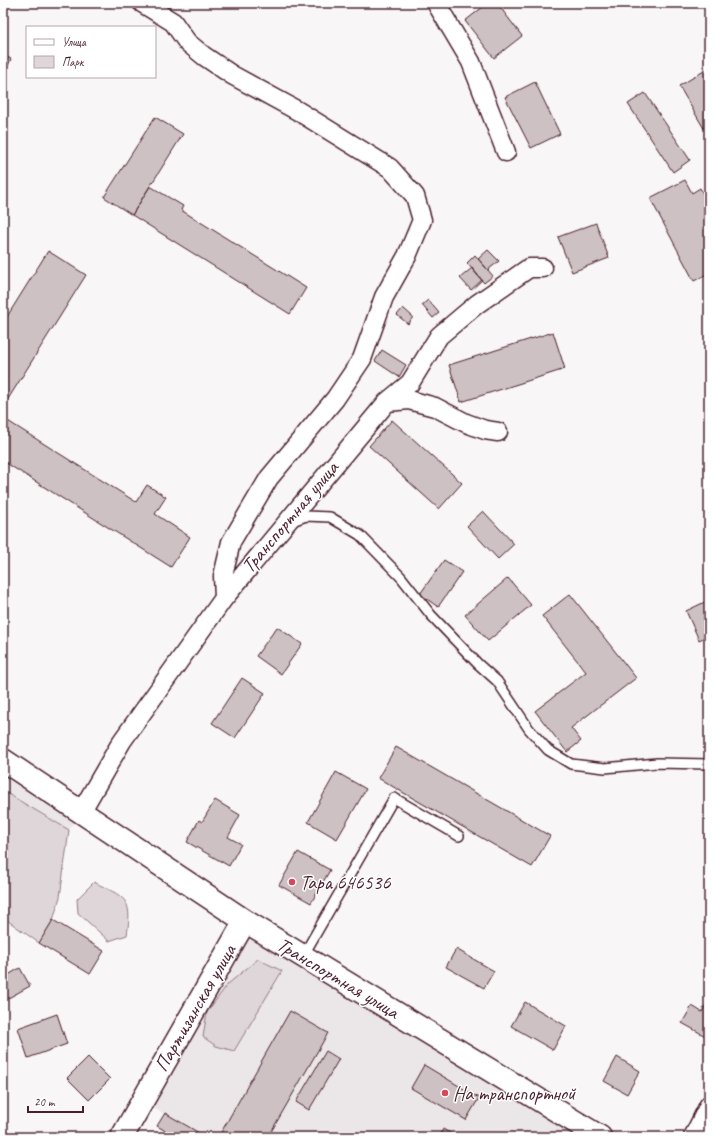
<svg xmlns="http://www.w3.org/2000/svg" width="712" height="1140" font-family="Caveat,sans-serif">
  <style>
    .built { fill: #ebe6e8 }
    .green { fill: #ded6d9; stroke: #947a82 }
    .building { fill: #cdc1c4; stroke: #4a1f2b }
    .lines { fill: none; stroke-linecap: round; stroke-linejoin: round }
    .service-casing { stroke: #4a1f2b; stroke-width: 12 }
    .minor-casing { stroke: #4a1f2b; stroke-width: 21 }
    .secondary-casing { stroke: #4a1f2b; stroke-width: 25 }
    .service { stroke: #fff; stroke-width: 9 }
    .minor { stroke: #fff; stroke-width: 18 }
    .secondary { stroke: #fff; stroke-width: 22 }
    .poi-dot { fill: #d1495b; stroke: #fff; stroke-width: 1.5 }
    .labels { text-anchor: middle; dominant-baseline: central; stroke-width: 3; stroke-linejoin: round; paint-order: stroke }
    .street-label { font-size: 20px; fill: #4a1f2b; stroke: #fff }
    .poi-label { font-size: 20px; fill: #4a1f2b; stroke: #fff; text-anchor: start }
  </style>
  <rect width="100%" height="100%" fill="#f8f6f7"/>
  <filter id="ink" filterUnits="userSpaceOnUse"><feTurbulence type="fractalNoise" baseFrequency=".025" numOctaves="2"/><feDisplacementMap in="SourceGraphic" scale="8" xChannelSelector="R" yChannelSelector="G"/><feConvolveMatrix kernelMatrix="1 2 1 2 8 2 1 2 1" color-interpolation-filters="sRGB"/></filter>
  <g filter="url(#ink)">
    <path class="built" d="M3 760 81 812 69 830 3 791Z
      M245 921 600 1137H206L141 1101Z"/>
    <path class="green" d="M3 791 69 830 60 897 53 920 39 943 4 918 3 915Z
      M94 882C125 898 133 897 127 935L109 941 78 913 77 899Z
      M258 959 282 971 234 1051 216 1046 203 1037 207 1012 228 984Z"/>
    <path class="building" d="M488 3H497L522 36 494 58 465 21Z
      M3 55 11 59 3 77Z
      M709 68V130L706 132 679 86Z
      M535 82 560 134 531 148 505 97Z
      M645 93 690 160 673 172 628 104Z
      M155 117 183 134 132 215 104 197Z
      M685 180 692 193 700 188 709 204V273L694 281 650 198Z
      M150 186 183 206 181 210 306 288 290 314 132 215Z
      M596 223 609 258 572 272 558 237Z
      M488 250 499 261 488 270 478 259Z
      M48 251 86 275 3 407V323Z
      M475 255 493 276 484 283 467 263Z
      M472 268 482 280 471 290 460 278Z
      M428 300 439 313 433 318 422 305Z
      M403 308 413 317 408 324 397 315Z
      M553 332 565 369 461 402 449 365Z
      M382 350 406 365 399 377 375 361Z
      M3 418 136 502 147 485 166 497 155 514 190 537 171 567 3 461 4 453Z
      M392 420 462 483 439 509 369 446Z
      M483 511 514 544 498 559 467 526Z
      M444 560 462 572 438 607 420 594Z
      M508 578 531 605 488 641 465 615Z
      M570 594 636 678 571 728 581 741 567 752 535 711 586 672 542 616Z
      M709 600V635L699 640 686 611Z
      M277 627 302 644 281 674 256 656Z
      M242 678 265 693 235 738 212 723Z
      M396 747 550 836 532 867 378 778Z
      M336 772 366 789 337 839 308 822Z
      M215 800 240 815 228 837 241 844 229 866 187 842 199 820 202 822Z
      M298 852 330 870 311 903 279 885Z
      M53 920 104 951 90 974 39 943Z
      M456 949 494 971 484 988 446 967Z
      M20 968 30 986 3 1001V978Z
      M709 999V1038L682 1023 692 1006 702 1012Z
      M525 1002 566 1026 553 1050 511 1026Z
      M290 1011 328 1033 268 1137H220L219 1136Z
      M57 1014 67 1044 28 1058 18 1028Z
      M326 1051 339 1059 309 1110 296 1102Z
      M88 1057 110 1079 89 1100 67 1078Z
      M617 1057 640 1071 627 1094 604 1081Z
      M424 1065 479 1098 466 1120 411 1088Z
      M165 1113 206 1137H176L157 1126Z
      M443 1129 457 1137H439Z"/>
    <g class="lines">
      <defs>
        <path id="service" d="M292 521 306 516 330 517 360 535 401 577 431 615 478 664 497 681 529 729 548 750 571 764 605 768 657 763 709 764
          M303 956 394 798 459 836"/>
        <path id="minor" d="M142 3 173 22 187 42 204 56 232 75 298 111 390 168 415 196 422 220 407 256 384 297 362 359 335 399 269 478 231 542 223 576 224 598
          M436 3 471 62 506 152
          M387 402 409 400 435 407 466 423 485 430 498 432
          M81 812 122 741 224 598 387 402 410 383 439 336 477 304 529 268H543
          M693 1137 709 1105"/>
        <path id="secondary" d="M3 760 245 921 600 1137
          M122 1137 245 921"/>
      </defs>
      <use href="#service" class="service-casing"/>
      <use href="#minor" class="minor-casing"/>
      <use href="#secondary" class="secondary-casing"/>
      <use href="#service" class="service"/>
      <use href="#minor" class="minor"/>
      <use href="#secondary" class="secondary"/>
    </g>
  </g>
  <g class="poi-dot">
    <circle cx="292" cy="882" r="4"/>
    <circle cx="445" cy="1093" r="4"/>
  </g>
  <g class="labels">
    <g class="street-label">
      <text transform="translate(290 517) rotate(-50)">Транспортная улица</text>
      <text transform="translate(338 978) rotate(31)">Транспортная улица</text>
      <text transform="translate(195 1008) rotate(-60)">Партизанская улица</text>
    </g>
    <g class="poi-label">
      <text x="300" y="882">Тара 646536</text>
      <text x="453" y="1093">На транспортной</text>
    </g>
  </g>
  <rect width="712" height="1140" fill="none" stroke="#fff" stroke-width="16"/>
  <rect x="8" y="8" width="696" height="1124" fill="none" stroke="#4a1f2b" stroke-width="1.5" filter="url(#ink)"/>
  <rect x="26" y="26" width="130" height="52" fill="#ffffff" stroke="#b7a5aa"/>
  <rect x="34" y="39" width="20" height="6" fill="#ffffff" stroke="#b7a5aa"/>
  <text x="62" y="46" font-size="12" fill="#4a1f2b">Улица</text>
  <rect x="34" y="56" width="20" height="12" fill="#ded6d9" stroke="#b7a5aa"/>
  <text x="62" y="66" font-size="12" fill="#4a1f2b">Парк</text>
  <path d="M28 1106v6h55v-6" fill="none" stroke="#4a1f2b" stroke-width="2"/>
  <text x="34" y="1106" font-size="12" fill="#4a1f2b" stroke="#ffffff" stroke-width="3" paint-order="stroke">20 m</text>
</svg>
